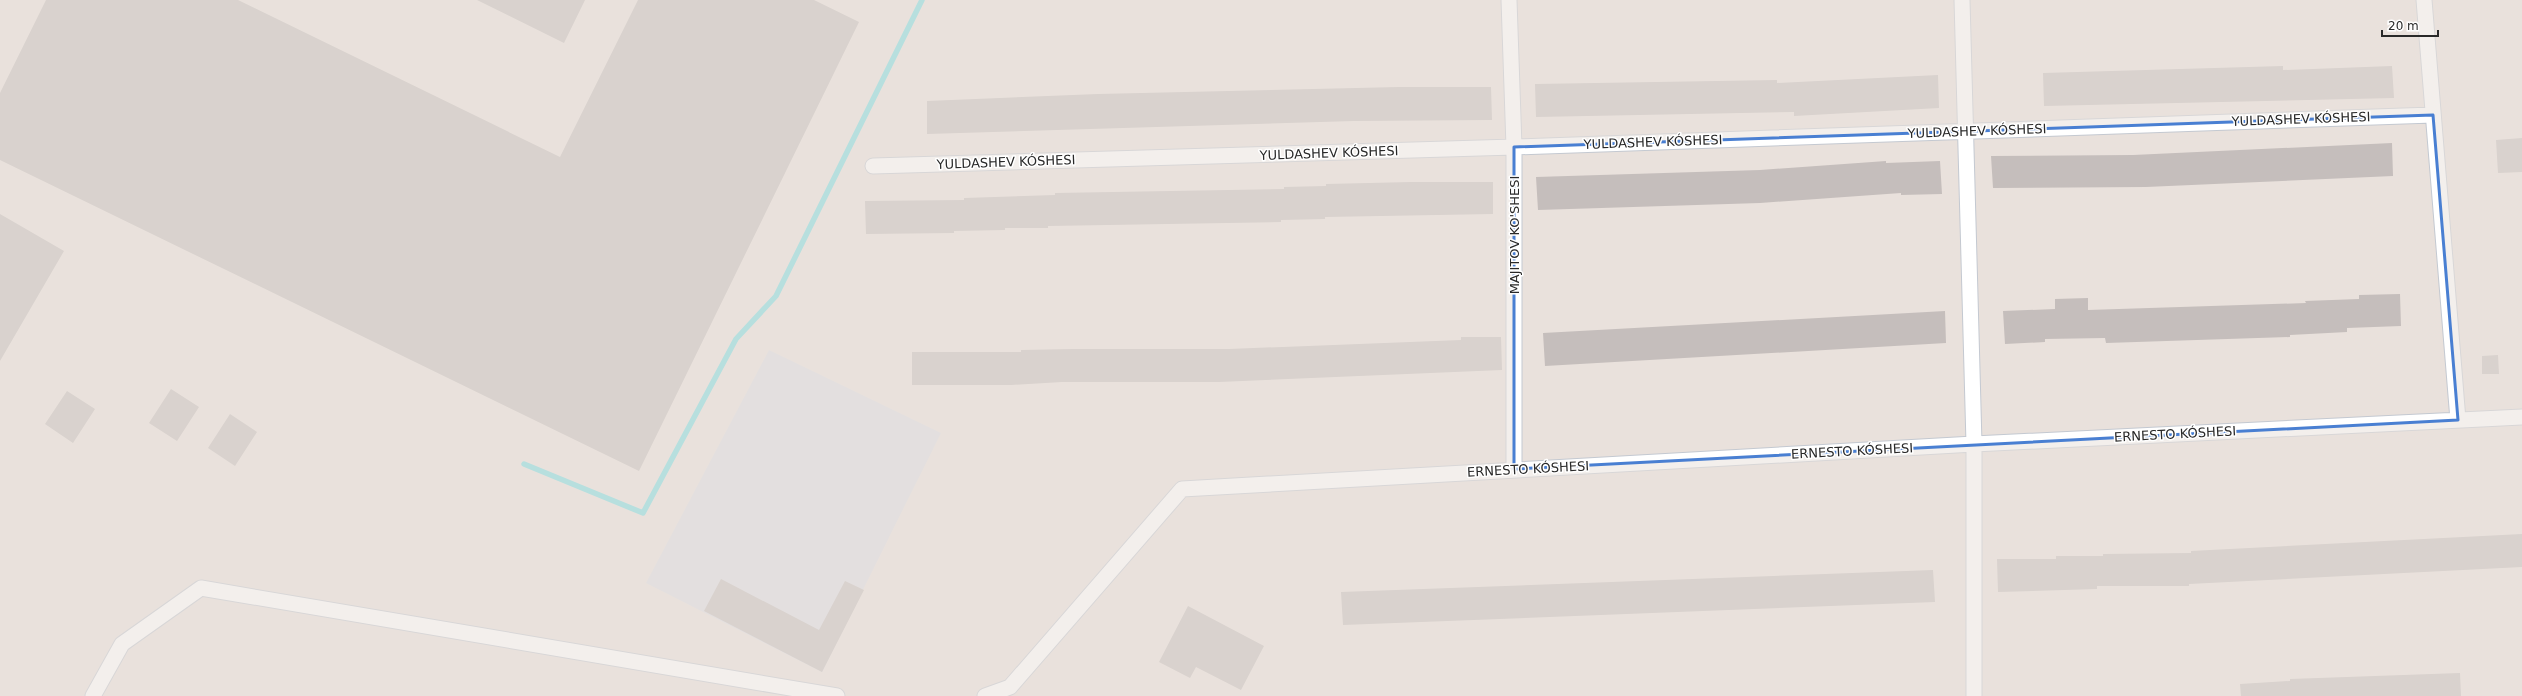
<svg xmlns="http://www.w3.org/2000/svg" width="2522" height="696" font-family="'DejaVu Sans',sans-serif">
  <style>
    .industrial { fill: #dcdce2 }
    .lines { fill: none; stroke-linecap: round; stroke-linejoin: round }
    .stream { stroke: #7adbe0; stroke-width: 5.5 }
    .building { fill: #c5bebc }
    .minor-casing { stroke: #c4c9d1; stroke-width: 17 }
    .minor { stroke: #fff; stroke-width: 15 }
    .marked { fill: none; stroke: #497fd2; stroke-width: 3; stroke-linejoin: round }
    .labels { text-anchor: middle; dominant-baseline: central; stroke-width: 3; stroke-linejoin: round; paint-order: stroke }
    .street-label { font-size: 13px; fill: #292929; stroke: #fff }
  </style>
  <rect width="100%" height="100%" fill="#e9e1dc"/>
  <path class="industrial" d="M769 350 941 433 822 672 646 583Z"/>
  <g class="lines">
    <path class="stream" d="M524 464 643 513 736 339 776 296 922 0"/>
  </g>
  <path class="building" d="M46 0H238L560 157 638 0H814L859 22 639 471 0 160V93Z
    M477 0H585L564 43Z
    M2283 66V70L2392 66 2394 98 2044 106 2043 73Z
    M1938 75 1939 108 1794 116V112L1536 117 1535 84 1777 80V83Z
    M1399 87H1491L1492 120 1354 121 927 134V101L1098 94Z
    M2522 138V172L2498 173 2496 140Z
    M2392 143 2393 176 2146 187 1993 188 1991 156 2133 155Z
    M1886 161V163L1940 161 1942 194 1901 195V193L1760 203 1538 210 1536 177 1760 170Z
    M1411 182H1493V214L1325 217V219L1281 220V222L1048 226V228H1005V230L954 231V233L866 234 865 201 964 200V198L1055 195V193L1284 189V187L1326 186V184Z
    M0 214 64 251 0 361Z
    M2400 294 2401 326 2347 328V332L2290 335V337L2106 343 2105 338 2045 339V342L2005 344 2003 311 2055 309V299L2088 298V310L2306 303 2305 301 2359 299V295Z
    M1945 311 1946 343 1545 366 1543 333Z
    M1461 337H1501L1502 370 1219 382H1062L1011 385H912V352H1021V350L1073 349H1229L1461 340Z
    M2498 355 2499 374H2482V356Z
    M171 389 199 407 177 441 149 423Z
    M67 391 95 409 73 443 45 424Z
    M230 414 257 432 235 466 208 448Z
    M2522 534V567L2189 584V586H2097V589L1998 592 1997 559H2056V556H2103V554L2191 553V551Z
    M1933 570 1935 602 1343 625 1341 592Z
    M721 579 819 630 845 581 864 590 822 672 704 611Z
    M1188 606 1264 646 1241 690 1196 667 1190 678 1159 662Z
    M2460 673 2461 696H2241L2240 684 2290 681V679Z"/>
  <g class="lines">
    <defs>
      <path id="minor" d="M1509 0 1514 147V469
        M1962 0 1974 444V696
        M2424 0 2458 420
        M873 166 1514 147 2433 115
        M93 696 122 644 201 588 837 696
        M985 696 1010 687 1182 489 1974 444 2522 417"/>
    </defs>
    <use href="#minor" class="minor-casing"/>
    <use href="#minor" class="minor"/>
  </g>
  <path d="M0 0H2522V696H0ZM2433 115 2458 420 1514 469V147Z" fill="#e9e1dc" fill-opacity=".55" fill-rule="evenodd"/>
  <path class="marked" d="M2433 115 2458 420 1514 469V147Z"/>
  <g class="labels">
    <g class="street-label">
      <text transform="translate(2301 119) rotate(-2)">YULDASHEV KÓSHESI</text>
      <text transform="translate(1977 131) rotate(-2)">YULDASHEV KÓSHESI</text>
      <text transform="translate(1653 142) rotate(-2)">YULDASHEV KÓSHESI</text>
      <text transform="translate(1329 153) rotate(-2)">YULDASHEV KÓSHESI</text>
      <text transform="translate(1006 162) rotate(-2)">YULDASHEV KÓSHESI</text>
      <text transform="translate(1514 235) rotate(-90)">MAJITOV KO'SHESI</text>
      <text transform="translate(2175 434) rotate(-3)">ERNESTO KÓSHESI</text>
      <text transform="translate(1852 451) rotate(-3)">ERNESTO KÓSHESI</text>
      <text transform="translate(1528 469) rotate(-3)">ERNESTO KÓSHESI</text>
    </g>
  </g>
  <path d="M2382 30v6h56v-6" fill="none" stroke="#292929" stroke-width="2"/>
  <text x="2388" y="30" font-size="12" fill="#292929" stroke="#ffffff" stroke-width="3" paint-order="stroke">20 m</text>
</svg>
